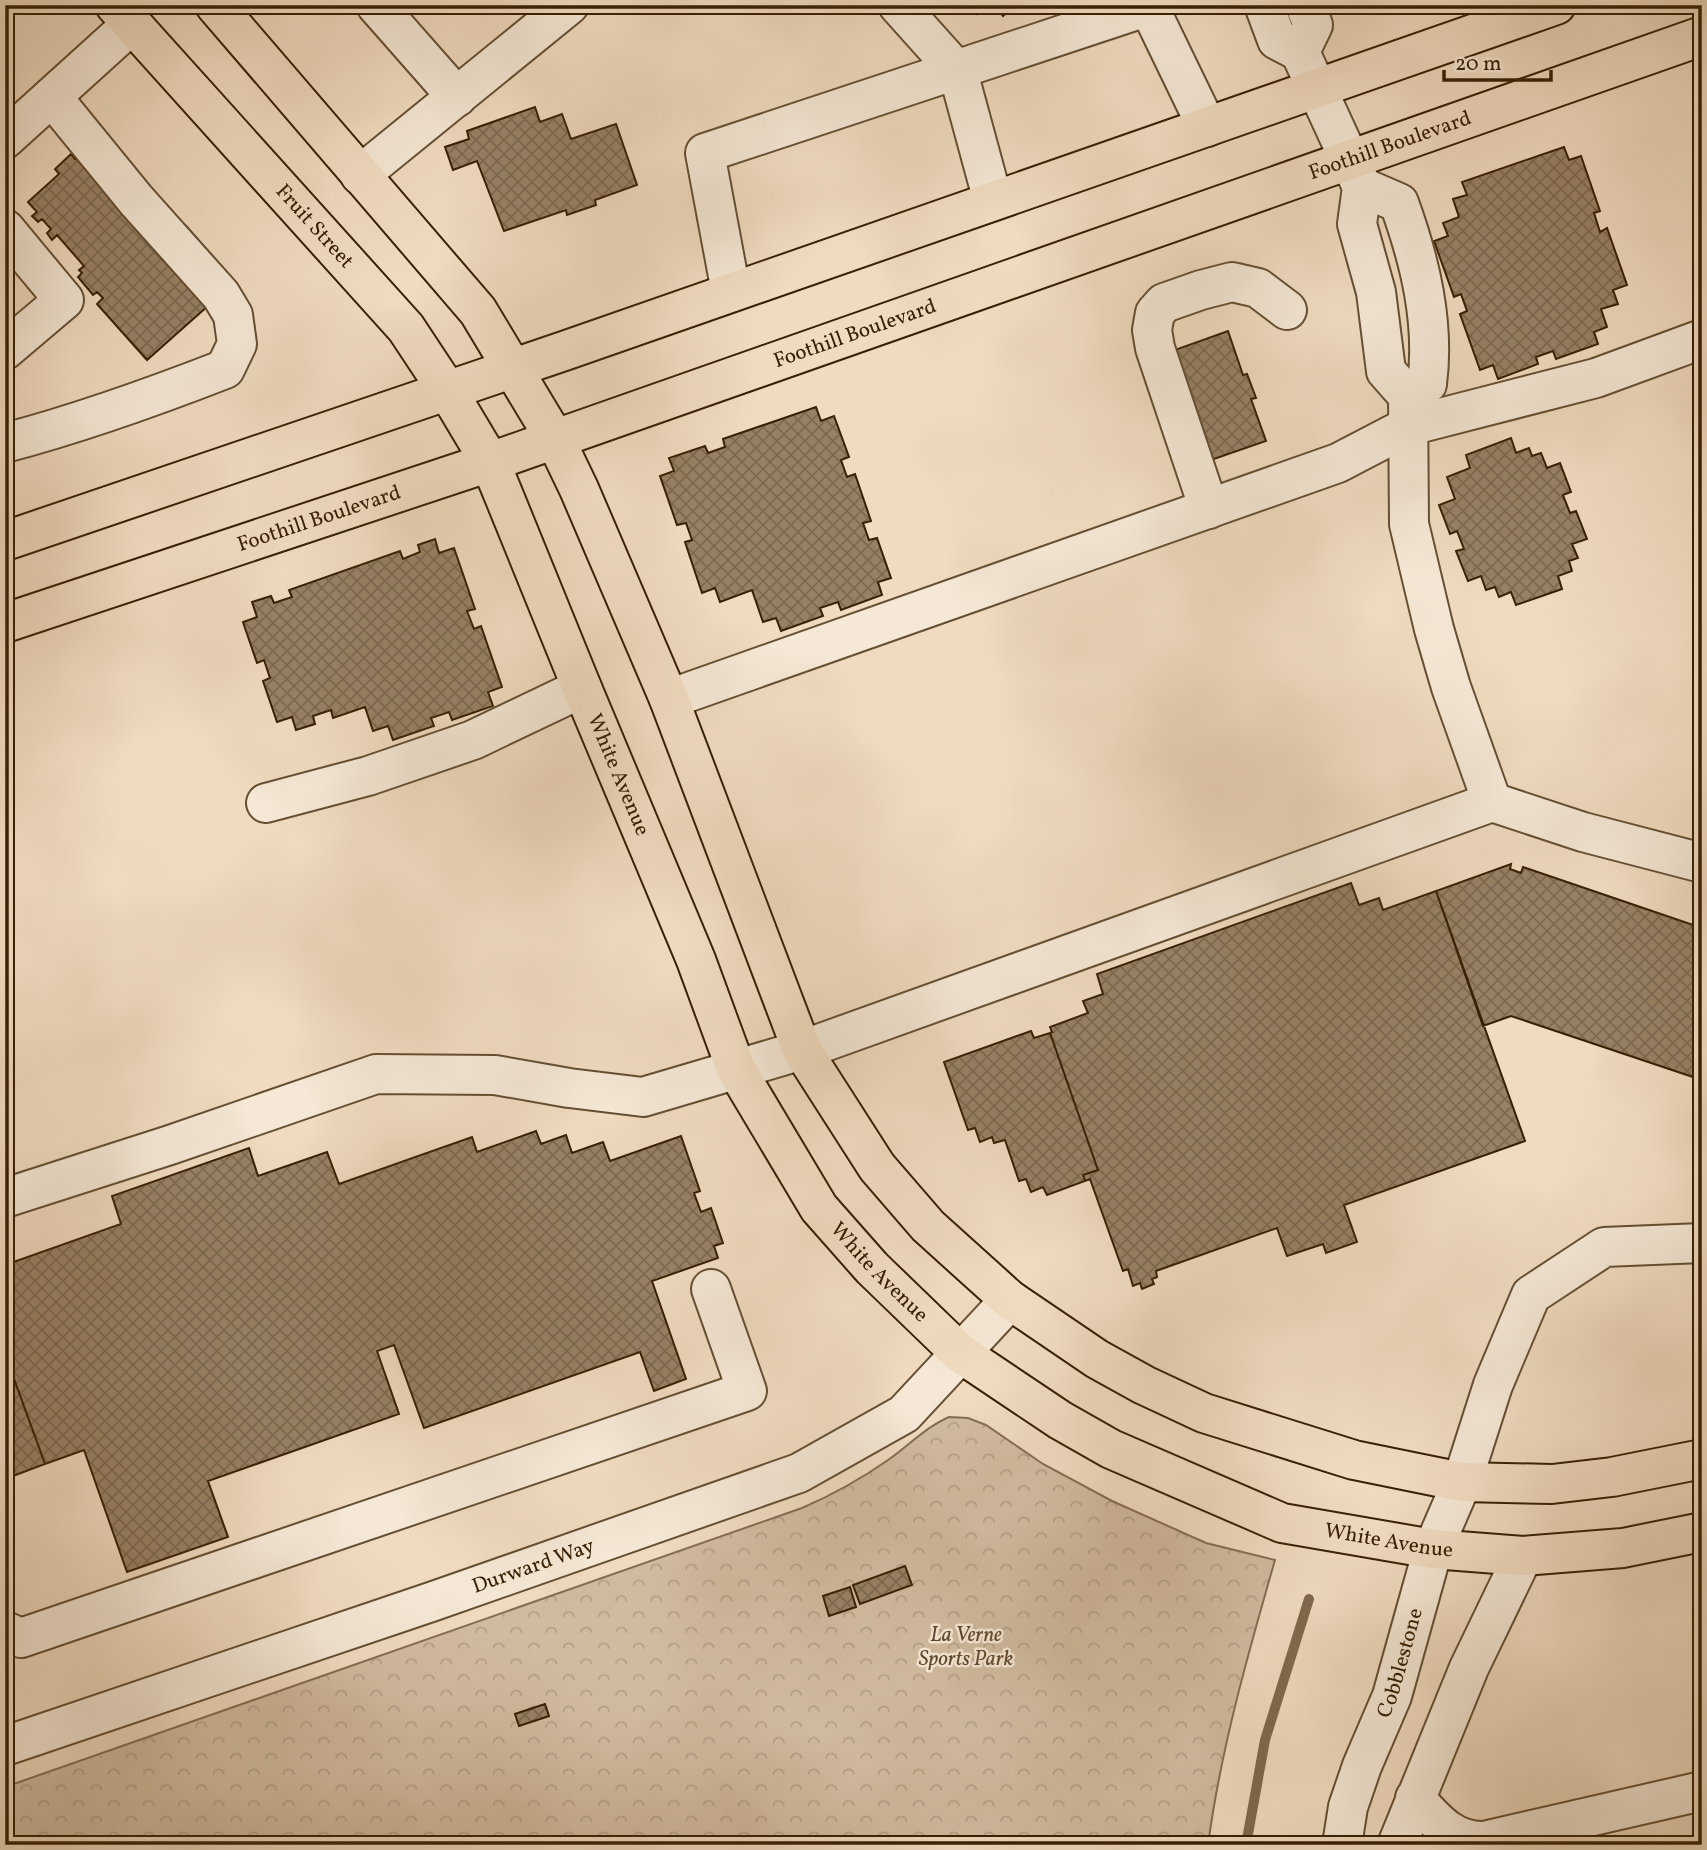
<svg xmlns="http://www.w3.org/2000/svg" width="1707" height="1850" font-family="Vollkorn,serif">
  <style>
    .forest { fill: url(#forest-crowns); stroke: #846e52; stroke-width: 2 }
    .lines { fill: none; stroke-linecap: round; stroke-linejoin: round }
    .stream { stroke: #806a4e; stroke-width: 10 }
    .building { fill: url(#building-cross-hatch); stroke: #372003; stroke-width: 2 }
    .minor-casing { stroke: #654f32; stroke-width: 42 }
    .major-casing { stroke: #372003; stroke-width: 42 }
    .minor { stroke: #f5e8d6; stroke-width: 38 }
    .major { stroke: #f0dbc0; stroke-width: 38 }
    .labels { text-anchor: middle; dominant-baseline: central; stroke-width: 5; stroke-linejoin: round; paint-order: stroke }
    .street-label { font-size: 21px; fill: #372003; stroke: #f5e8d6 }
    .park-label { font-size: 21px; font-style: italic; fill: #5e472a; stroke: #f5e8d6 }
  </style>
  <defs>
    <pattern id="forest-crowns" width="20" height="18" patternUnits="userSpaceOnUse" patternTransform="scale(1.75)"><rect width="20" height="18" fill="#d1bba0"/><path d="M2 6a3 3 0 1 1 6 0M12 15a3 3 0 1 1 6 0" fill="none" stroke="#b4a088"/></pattern>
    <pattern id="building-cross-hatch" width="8" height="8" patternUnits="userSpaceOnUse" patternTransform="scale(1.75)"><rect width="8" height="8" fill="#978165"/><path d="M0 0l8 8M0 8l8-8" fill="none" stroke="#7c6951"/></pattern>
  </defs>
  <rect width="100%" height="100%" fill="#f0dbc0"/>
  <filter id="stains"><feTurbulence type="fractalNoise" baseFrequency=".00286" numOctaves="4"/><feColorMatrix values="0 0 0 0 .2 0 0 0 0 .09 0 0 0 0 .02 0 0 0 .5 -.17"/></filter>
  <radialGradient id="worn" r=".72"><stop offset=".6" stop-color="#630" stop-opacity="0"/><stop offset="1" stop-color="#630" stop-opacity=".3"/></radialGradient>
  <path class="forest" d="M949 1417 968 1418 986 1425 1043 1464 1112 1501 1206 1543 1275 1560C1248 1654 1221 1748 1208 1845H5V1787L802 1508C832 1495 861 1479 888 1460 908 1446 926 1427 949 1417Z"/>
  <g class="lines">
    <path class="stream" d="M1246 1845 1265 1740 1309 1599"/>
  </g>
  <path class="building" d="M969 5H987L977 14Z
    M994 5H1015L1003 16Z
    M535 107 540 122 562 114 571 139 616 124 637 185 595 200 596 205 567 215 566 210 504 231 477 161 453 170 445 147 469 139 467 131Z
    M1564 147 1569 160 1581 156 1600 211 1594 213 1600 232 1607 228 1627 285 1613 290 1618 304 1601 309 1607 327 1594 332 1598 344 1556 359 1553 351 1536 357 1538 364 1498 379 1493 365 1480 370 1460 314 1467 311 1461 294 1454 297 1434 241 1448 236 1443 223 1459 217 1453 199 1467 195 1462 182Z
    M83 152 164 246 186 226 235 282 147 360 97 304 103 298 97 292 93 295 78 277 82 273 79 270 84 266 57 235 52 240 47 233 51 229 42 219 38 222 32 216 37 212 28 202 59 174 55 169 71 154 75 159Z
    M1228 331 1243 375 1247 374 1256 398 1251 399 1266 441 1211 460 1172 351Z
    M816 407 821 421 834 416 849 457 841 460 847 477 855 474 871 521 863 523 869 540 877 538 891 578 878 582 882 595 841 610 838 602 820 608 823 616 781 631 776 618 763 622 752 590 720 602 715 588 702 593 685 542 692 540 686 523 677 525 660 476 674 471 669 458 705 446 708 453 725 447 723 439Z
    M1511 438 1516 453 1529 448 1532 456 1541 453 1547 468 1560 463 1571 492 1563 495 1570 513 1576 511 1587 539 1572 544 1578 558 1569 561 1572 571 1558 576 1562 589 1516 605 1511 592 1499 597 1495 587 1486 590 1481 576 1468 581 1456 551 1464 549 1457 531 1450 534 1439 505 1455 499 1447 477 1470 468 1466 455Z
    M435 539 439 553 454 548 475 609 467 611 474 629 481 626 502 687 488 692 493 706 452 720 449 712 431 718 434 726 393 740 388 726 373 731 365 707 333 718 331 710 313 716 315 724 296 730 292 717 277 722 263 681 270 678 264 660 257 663 243 622 257 617 252 602 271 596 274 603 292 597 289 590 400 551 403 559 420 552 418 545Z
    M1511 864 1510 869 1521 873 1523 867 1702 928V1080L1511 1016 1483 1026 1436 891Z
    M1351 883 1359 905 1379 898 1383 910 1436 891 1525 1141 1344 1205 1357 1242 1326 1253 1323 1244 1287 1256 1277 1228 1156 1271 1157 1277 1152 1279 1154 1284 1142 1289 1140 1283 1133 1286 1128 1269 1123 1271 1090 1179 1085 1181 1083 1175 1098 1170 1050 1033 1052 1032 1050 1027 1088 1013 1083 1001 1103 994 1097 974Z
    M1031 1031 1034 1038 1050 1033 1098 1170 1083 1175 1085 1181 1047 1195 1043 1187 1031 1192 1026 1179 1019 1181 1005 1140 994 1143 992 1137 980 1142 975 1128 968 1130 944 1062Z
    M536 1131 541 1144 566 1135 572 1153 603 1142 610 1161 681 1136 700 1191 694 1193 701 1212 711 1208 723 1243 714 1246 718 1258 652 1281 686 1379 654 1391 640 1352 424 1428 394 1345 377 1351 399 1414 208 1481 228 1537 127 1572 84 1450 45 1464 5 1354V1265L121 1224 112 1196 249 1148 258 1176 327 1152 339 1184 472 1137 477 1152Z
    M5 1354 45 1464 5 1479Z
    M905 1566 912 1585 860 1604 853 1585Z
    M850 1587 856 1607 829 1616 823 1596Z
    M545 1704 549 1716 519 1726 515 1714Z"/>
  <g class="lines">
    <defs>
      <g id="minor">
        <path d="M376 5 457 97"/>
        <path d="M898 5 958 72 993 201"/>
        <path d="M1148 5 1207 127"/>
        <path d="M1264 5 1277 40 1300 52 1362 187 1357 224 1376 292 1386 371 1408 396 1409 524 1434 629 1451 687 1492 802"/>
        <path d="M1300 52 1313 25 1305 5"/>
        <path d="M5 139 132 24"/>
        <path d="M360 175 569 5"/>
        <path d="M1362 187 1399 203C1420 261 1435 323 1427 384L1408 396"/>
        <path d="M5 229 64 300 5 350"/>
        <path d="M731 292 705 153 1149 6"/>
        <path d="M5 443C81 423 153 397 225 369L237 344 233 315 221 295 136 200 52 97"/>
        <path d="M1209 509 1155 348 1152 330 1155 313 1164 303 1201 290 1232 282 1258 288 1287 310"/>
        <path d="M669 699 1338 463 1409 426 1596 378 1702 339"/>
        <path d="M266 803 368 776 473 740 582 688"/>
        <path d="M5 1198 170 1145 376 1074 495 1075 569 1088 643 1097 802 1050 1492 802 1583 832 1702 863"/>
        <path d="M5 1631 21 1638 747 1391 711 1289"/>
        <path id="s1" d="M5 1746 431 1602 799 1473 904 1414 1010 1300"/>
        <path d="M1415 1798C1435 1820 1452 1842 1484 1841L1702 1791"/>
        <path id="s2" d="M1342 1845 1348 1807 1362 1766 1392 1696 1433 1549 1462 1482 1493 1385 1531 1295 1604 1247 1702 1243"/>
        <path d="M1397 1845 1469 1668 1523 1556"/>
      </g>
      <g id="major">
        <path id="s3" d="M115 5 406 328 447 390 490 462 506 501 582 688 696 960 736 1069 819 1208 872 1268 960 1353 1060 1420 1111 1449 1282 1523 1433 1549 1523 1556 1623 1548 1702 1532"/>
        <path d="M215 5 478 311 555 439 579 489 669 699 802 1050 877 1167 928 1226 1010 1300 1097 1359 1144 1385 1204 1413 1354 1460 1462 1482 1552 1484 1612 1477 1702 1459"/>
        <path d="M5 541 564 351 1556 5"/>
        <path id="s4" d="M5 623 490 462 1702 36"/>
      </g>
    </defs>
    <use href="#minor" class="minor-casing"/>
    <use href="#major" class="major-casing"/>
    <use href="#minor" class="minor"/>
    <use href="#major" class="major"/>
  </g>
  <g class="labels">
    <g class="street-label">
      <text stroke="none"><textPath href="#s4" startOffset="1465">Foothill Boulevard</textPath></text>
      <text stroke="none"><textPath href="#s3" startOffset="298">Fruit Street</textPath></text>
      <text stroke="none"><textPath href="#s4" startOffset="898">Foothill Boulevard</textPath></text>
      <text stroke="none"><textPath href="#s4" startOffset="331">Foothill Boulevard</textPath></text>
      <text stroke="none"><textPath href="#s3" startOffset="931">White Avenue</textPath></text>
      <text stroke="none"><textPath href="#s3" startOffset="1498">White Avenue</textPath></text>
      <text stroke="none"><textPath href="#s3" startOffset="2086">White Avenue</textPath></text>
      <text stroke="none"><textPath href="#s1" startOffset="558">Durward Way</textPath></text>
      <text stroke="none"><textPath href="#s2" startOffset="192">Cobblestone</textPath></text>
    </g>
    <g class="park-label">
      <text x="966" y="1635">La Verne<tspan x="966" dy="24">Sports Park</tspan></text>
    </g>
  </g>
  <rect width="1707" height="1850" fill="none" stroke="#f0dbc0" stroke-width="28"/>
  <rect x="7" y="7" width="1693" height="1836" fill="none" stroke="#372003" stroke-width="3.5"/>
  <rect x="14" y="14" width="1679" height="1822" fill="none" stroke="#372003" stroke-width="2"/>
  <path d="M1444 70v10h107v-10" fill="none" stroke="#372003" stroke-width="3.5"/>
  <text x="1455" y="70" font-size="21" fill="#372003" stroke="#f5e8d6" stroke-width="5" paint-order="stroke">20 m</text>
  <rect width="100%" height="100%" filter="url(#stains)"/>
  <rect width="100%" height="100%" fill="url(#worn)"/>
</svg>
